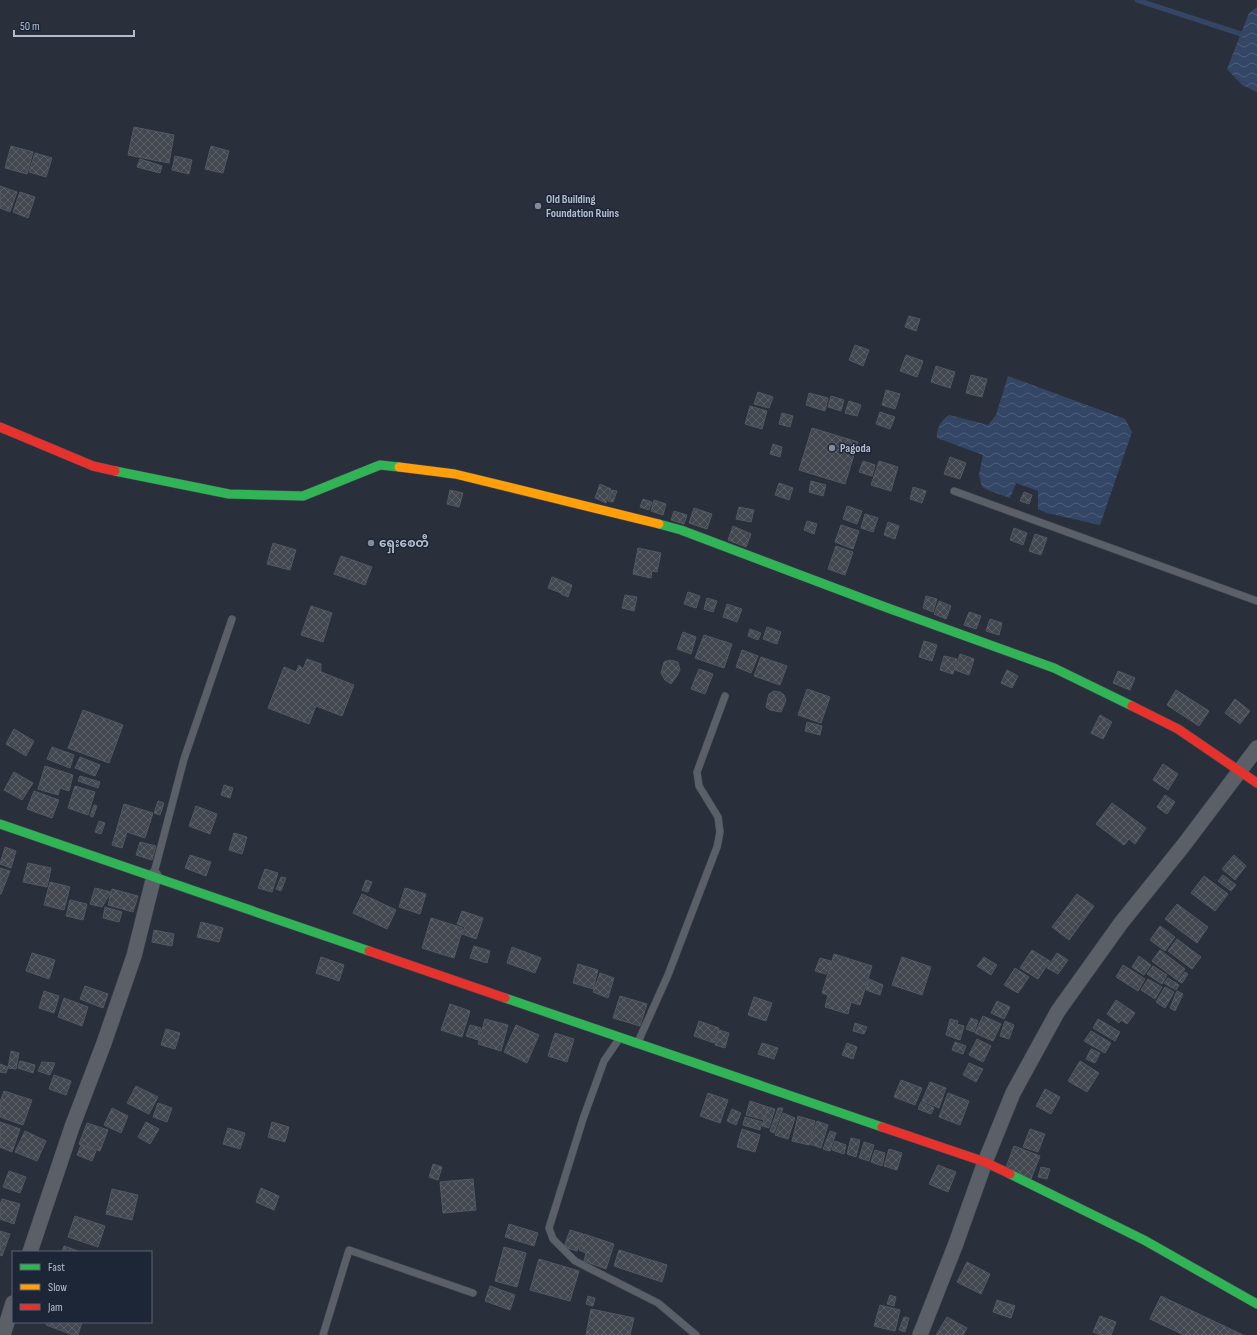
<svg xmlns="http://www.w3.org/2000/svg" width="1257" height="1335" font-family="'Sofia Sans Condensed','Noto Sans Myanmar',sans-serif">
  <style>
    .water { fill: url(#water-waves) }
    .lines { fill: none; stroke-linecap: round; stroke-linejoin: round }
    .stream { stroke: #344666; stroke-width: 5 }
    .building { fill: url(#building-cross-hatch); stroke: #525862 }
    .lane-casing { stroke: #464b54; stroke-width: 8 }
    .street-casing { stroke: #464b54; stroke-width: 16 }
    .fast-casing { stroke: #464b54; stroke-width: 10 }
    .slow-casing { stroke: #464b54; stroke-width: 10 }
    .jam-casing { stroke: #464b54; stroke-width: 10 }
    .lane { stroke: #5b5f68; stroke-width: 7 }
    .street { stroke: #5b5f68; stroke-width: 15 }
    .fast { stroke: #30b455; stroke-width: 9 }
    .slow { stroke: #ff9f0a; stroke-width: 9 }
    .jam { stroke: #e5322d; stroke-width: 9 }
    .poi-dot { fill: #848b99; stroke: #1c2637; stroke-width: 1.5 }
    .labels { text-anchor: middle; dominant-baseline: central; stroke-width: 3; stroke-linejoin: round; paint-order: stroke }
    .poi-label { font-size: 12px; font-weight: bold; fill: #b4bccc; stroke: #1c2637; text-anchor: start }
  </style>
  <defs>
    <pattern id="water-waves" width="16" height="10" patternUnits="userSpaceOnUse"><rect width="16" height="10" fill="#344666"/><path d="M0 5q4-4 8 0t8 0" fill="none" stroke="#4f5f7b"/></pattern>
    <pattern id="building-cross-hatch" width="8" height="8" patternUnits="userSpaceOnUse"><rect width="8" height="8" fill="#424750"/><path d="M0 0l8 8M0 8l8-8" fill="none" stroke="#5b6068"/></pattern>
  </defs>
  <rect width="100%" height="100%" fill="#2a303b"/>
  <path class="water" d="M1257 7V92L1242 85 1227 69 1249 13Z
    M1008 376 1125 419 1132 432 1100 525 1047 513 1038 509V491L1016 483 1010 498 990 491 982 487 979 475 983 455 937 438C936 429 941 420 949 415L988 425 996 415Z"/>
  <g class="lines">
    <path class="stream" d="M1137 0 1241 34"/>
  </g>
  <path class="building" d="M134 127 174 135 169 163 128 155Z
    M11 146 33 152 27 174 5 168Z
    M211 146 229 151 223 173 205 169Z
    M35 153 52 158 46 177 29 172Z
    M175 156 192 160 189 174 172 170Z
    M140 159 162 166 160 173 137 167Z
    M0 186 17 192 10 212 0 208Z
    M20 192 35 197 28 218 13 212Z
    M909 316 920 319 916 331 905 327Z
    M855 345 869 350 863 366 849 360Z
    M906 355 923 361 917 377 900 371Z
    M936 366 955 372 950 388 931 382Z
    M971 375 987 379 982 397 966 393Z
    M886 390 900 394 895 409 882 405Z
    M758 392 773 397 769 408 754 404Z
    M809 393 828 398 825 411 806 405Z
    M831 396 844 400 841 411 828 407Z
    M849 401 861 405 857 416 845 413Z
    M750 406 767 411 762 429 745 424Z
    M880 412 895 417 890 429 876 424Z
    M782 413 793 416 790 427 779 424Z
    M812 428 858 442 845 484 799 470Z
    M773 444 782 447 780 457 770 454Z
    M950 457 966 463 960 479 944 474Z
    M863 461 875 465 872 476 859 472Z
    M879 461 898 467 891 491 871 485Z
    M811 481 826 485 823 496 809 492Z
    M779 483 793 488 789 500 775 495Z
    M600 484 611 489 606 503 595 498Z
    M913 487 926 491 922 503 910 499Z
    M450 490 463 493 459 507 447 504Z
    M612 490 617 491 613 502 608 501Z
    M1024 492 1032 495 1029 504 1020 501Z
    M643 499 652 502 649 510 640 507Z
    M654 500 666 504 663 515 651 511Z
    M847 506 862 511 857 524 843 519Z
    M739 507 754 510 751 522 736 519Z
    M694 508 712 514 707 529 689 523Z
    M674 511 687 515 684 524 671 520Z
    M865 514 878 518 873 532 861 528Z
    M807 521 817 524 814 534 804 530Z
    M888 522 899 526 895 539 884 535Z
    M841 525 859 531 853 549 835 542Z
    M733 526 751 534 746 547 728 540Z
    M1014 528 1027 533 1023 545 1010 540Z
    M1035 534 1047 538 1041 555 1029 551Z
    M273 543 296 550 290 570 267 564Z
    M836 546 853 552 845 575 828 569Z
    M638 548 661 553 657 572 652 571 651 578 633 574Z
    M341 556 372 567 365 585 334 574Z
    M552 577 565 582 561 593 548 588Z
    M565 582 572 585 568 597 561 594Z
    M688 592 700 596 696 608 684 604Z
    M625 595 637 597 634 611 622 608Z
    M926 596 937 599 933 612 923 608Z
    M707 598 717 601 713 612 704 609Z
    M939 601 951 606 946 619 934 614Z
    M727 604 742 609 737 622 723 617Z
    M311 606 332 613 323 642 301 635Z
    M969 612 981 616 976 629 964 625Z
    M990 619 1002 623 999 635 986 631Z
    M767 627 781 632 777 644 763 639Z
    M750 629 761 633 758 640 748 636Z
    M683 632 696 637 691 654 677 649Z
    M704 635 732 644 724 668 695 658Z
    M924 641 937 645 932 661 919 657Z
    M742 650 758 656 751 673 736 667Z
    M960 654 974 659 969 675 955 670Z
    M944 656 957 659 953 674 940 670Z
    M761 657 787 666 780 685 754 676Z
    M307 659 321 664V672L354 685 342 716 316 706 309 724 268 708 284 667 296 672 299 665 303 669Z
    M670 660 678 662 680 670 677 676 671 684 665 680 661 673 664 662Z
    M699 669 713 674 705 694 691 689Z
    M1007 670 1018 676 1012 688 1001 683Z
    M1118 671 1135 678 1130 690 1113 683Z
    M807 689 830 697 821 723 798 715Z
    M1176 690 1209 711 1199 726 1167 705Z
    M774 691 780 692 784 695 786 700 781 712 770 710 766 707 769 694Z
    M1235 699 1250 711 1240 724 1225 713Z
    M83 710 123 725 109 763 68 748Z
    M1100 715 1112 722 1103 739 1091 733Z
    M807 722 822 726 820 735 805 731Z
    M14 729 34 741 26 756 6 744Z
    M52 747 74 755 70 768 47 759Z
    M80 757 100 765 95 776 75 768Z
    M1163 764 1178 774 1168 790 1153 780Z
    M45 766 73 775 69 791 60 788 58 795 38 789Z
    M14 772 33 783 22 800 4 790Z
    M80 776 100 782 98 788 78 781Z
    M224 785 233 788 230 798 221 795Z
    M75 786 95 792 88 815 68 808Z
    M34 791 59 800 52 818 27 809Z
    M1165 795 1175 802 1167 814 1157 807Z
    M158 801 164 803 160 815 154 813Z
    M1112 803 1146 828 1135 844 1129 839 1124 845 1096 824Z
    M124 804 153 813 145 838 127 832 122 848 112 845Z
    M94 805 97 806 93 817 90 816Z
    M196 806 217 814 210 834 189 826Z
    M99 821 105 823 101 834 95 832Z
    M234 833 247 837 242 854 229 850Z
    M140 842 156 846 152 860 136 855Z
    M5 847 16 851 11 868 0 864Z
    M190 855 211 862 206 876 185 868Z
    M1234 855 1246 866 1235 880 1222 869Z
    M28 863 51 868 47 887 23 882Z
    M0 868 10 871 1 894H0Z
    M265 869 278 873 272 892 258 888Z
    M1223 875 1236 885 1231 891 1218 881Z
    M1204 876 1228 894 1215 911 1191 893Z
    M281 877 286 878 281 891 276 889Z
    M366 880 372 882 368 892 362 890Z
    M50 882 70 887 64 910 44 905Z
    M95 888 111 892 102 907 90 904Z
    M405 888 426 894 420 914 399 907Z
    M112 889 138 896 133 912 108 905Z
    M362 894 396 910 387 929 353 913Z
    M1077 894 1094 906 1069 940 1052 927Z
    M70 900 87 904 83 920 66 916Z
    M1177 904 1208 927 1197 943 1165 919Z
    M105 907 122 912 119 922 103 918Z
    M462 911 483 918 476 939 462 934 465 927 457 924Z
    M431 918 463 928 454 958 422 948Z
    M201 922 223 928 219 942 197 937Z
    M1160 926 1175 937 1165 951 1150 940Z
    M154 930 174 934 172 946 152 942Z
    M1177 939 1201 957 1192 969 1168 951Z
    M474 946 490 951 487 963 470 958Z
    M512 947 541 958 535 973 507 963Z
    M1032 950 1050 961 1038 979 1020 968Z
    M1160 950 1185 969 1177 980 1152 961Z
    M32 953 55 960 49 979 26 971Z
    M1057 953 1068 960 1058 974 1047 968Z
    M834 954 872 966 860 1005 851 1002 848 1014 825 1007 828 995 822 993Z
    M1139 956 1151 965 1144 975 1132 967Z
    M321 957 344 965 339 981 316 973Z
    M902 957 931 967 922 995 892 985Z
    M984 957 997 965 991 975 977 966Z
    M820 958 831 961 826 974 815 971Z
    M578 964 598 970 593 989 573 983Z
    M1123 965 1145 979 1138 991 1116 977Z
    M1153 966 1167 975 1162 984 1147 974Z
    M1015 968 1029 977 1018 993 1004 985Z
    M1185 972 1188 974 1182 983 1178 981Z
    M600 973 614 978 608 998 593 992Z
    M1168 978 1179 985 1176 990 1164 983Z
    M869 979 883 985 880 995 866 990Z
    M1148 979 1162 987 1155 999 1141 990Z
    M85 986 108 994 103 1008 80 999Z
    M1165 987 1174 992 1165 1008 1156 1002Z
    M44 991 59 996 54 1013 39 1008Z
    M1177 991 1183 994 1175 1011 1170 1008Z
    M620 996 647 1004 640 1026 613 1018Z
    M754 997 772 1003 766 1021 748 1015Z
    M64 998 88 1007 82 1026 58 1017Z
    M1116 1000 1135 1013 1127 1024 1121 1020 1119 1023 1107 1014Z
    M997 1001 1010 1007 1004 1019 991 1013Z
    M450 1004 470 1011 462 1037 441 1030Z
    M983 1016 1001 1024 993 1041 975 1033Z
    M971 1018 978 1021 974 1032 966 1029Z
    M485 1019 508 1025 501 1051 478 1044Z
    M950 1019 958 1021 957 1024 964 1026 960 1040 946 1035Z
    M1098 1019 1120 1032 1115 1041 1093 1028Z
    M699 1021 719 1028 714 1043 694 1036Z
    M1005 1021 1014 1025 1009 1039 1000 1036Z
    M855 1023 867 1027 864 1034 853 1031Z
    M470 1025 481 1028 478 1040 466 1036Z
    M516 1025 539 1035 527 1063 504 1052Z
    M166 1029 180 1033 175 1049 161 1045Z
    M719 1030 729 1033 725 1048 715 1045Z
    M1091 1031 1111 1043 1105 1053 1084 1041Z
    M555 1033 574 1039 567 1062 548 1056Z
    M977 1039 991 1046 983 1062 969 1055Z
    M955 1042 966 1046 963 1054 952 1050Z
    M762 1043 778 1048 774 1059 758 1054Z
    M847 1043 857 1047 853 1059 842 1055Z
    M1091 1049 1100 1053 1095 1063 1086 1059Z
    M11 1051 19 1053 16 1069 8 1068Z
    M20 1061 35 1065 33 1073 18 1068Z
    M1080 1061 1099 1073 1087 1092 1068 1081Z
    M42 1062 55 1063 50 1075 38 1071Z
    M969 1063 983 1069 976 1082 963 1075Z
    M0 1064 8 1067 6 1073 0 1072Z
    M54 1075 71 1081 66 1095 49 1089Z
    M901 1080 922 1088 915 1105 894 1097Z
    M930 1082 946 1088 939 1108 922 1101Z
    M136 1086 158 1097 149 1114 127 1103Z
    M1045 1089 1060 1097 1051 1114 1036 1106Z
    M4 1091 32 1100 23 1125 0 1117V1102Z
    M708 1093 728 1100 720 1123 700 1116Z
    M948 1093 969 1101 960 1125 939 1117Z
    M750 1101 768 1107 764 1120 746 1115Z
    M921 1102 934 1108 931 1114 918 1109Z
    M158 1103 172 1108 167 1122 153 1117Z
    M768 1107 775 1109 769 1128 762 1126Z
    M112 1108 128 1116 121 1133 104 1125Z
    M778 1108H783L774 1133 770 1131Z
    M732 1109 741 1113 736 1125 727 1121Z
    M783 1113 795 1118 788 1139 775 1135Z
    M798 1116 815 1121 809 1145 792 1141Z
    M745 1117 762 1122 760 1130 743 1125Z
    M817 1121 828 1125 821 1148 810 1144Z
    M0 1122 20 1129 12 1152 0 1147Z
    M146 1122 159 1129 150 1144 138 1137Z
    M272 1122 289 1127 285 1142 268 1137Z
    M87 1123 108 1130 100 1151 79 1144Z
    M228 1128 245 1133 240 1149 223 1144Z
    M742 1129 760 1135 755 1152 737 1147Z
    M1030 1129 1045 1134 1038 1152 1023 1147Z
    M25 1131 46 1141 37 1161 15 1152Z
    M830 1131 836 1133 830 1151 823 1149Z
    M851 1138 860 1140 856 1157 847 1154Z
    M835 1141 846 1145 844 1154 832 1150Z
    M864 1142 874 1145 869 1161 859 1158Z
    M81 1145 96 1151 92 1161 77 1155Z
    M1014 1146 1040 1156 1031 1179 1005 1170Z
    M889 1149 902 1153 897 1170 884 1166Z
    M875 1150 885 1153 882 1166 871 1162Z
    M433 1164 442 1167 438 1180 429 1177Z
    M938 1165 956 1172 948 1192 929 1184Z
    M1041 1167 1050 1169 1047 1179 1038 1177Z
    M9 1171 26 1177 20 1193 3 1187Z
    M473 1179 476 1210 443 1213 440 1182Z
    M261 1188 279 1196 274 1210 256 1202Z
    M112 1189 138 1195 132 1220 106 1214Z
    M2 1199 20 1204 14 1224 0 1219V1205Z
    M75 1216 105 1226 98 1247 68 1237Z
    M509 1224 538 1233 534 1246 505 1237Z
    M570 1230 583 1234 577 1251 564 1247Z
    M0 1231 10 1234 2 1256 0 1255Z
    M584 1234 614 1244 606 1269 584 1261 586 1253 579 1250Z
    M64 1246 78 1251V1252H62Z
    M504 1247 526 1253 517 1287 495 1281Z
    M619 1250 667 1265 662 1282 614 1266Z
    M539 1259 579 1271 570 1301 530 1290Z
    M967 1262 990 1274 981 1294 957 1282Z
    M490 1286 515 1295 510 1310 485 1301Z
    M890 1295 896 1297 894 1306 887 1304Z
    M588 1296 595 1298 593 1306 586 1304Z
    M1161 1296 1243 1335H1184L1150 1319Z
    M997 1300 1015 1306 1011 1318 993 1312Z
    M880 1305 900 1310 895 1331 874 1326Z
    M591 1309 634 1318 630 1335H586Z
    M1100 1316 1116 1322 1111 1335H1101L1093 1332Z
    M904 1317 909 1318 905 1332 899 1330Z
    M947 1317 967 1328 963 1335H936Z
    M47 1322H82L78 1335H73L46 1325Z"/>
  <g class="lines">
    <defs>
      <path id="lane" d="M954 491 1257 601
        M154 873 184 759 232 619
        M619 1039 604 1061 583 1119 549 1228 553 1239 575 1261 658 1303 696 1335
        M638 1042 668 975 717 847 720 832 718 817 699 786 697 772 725 696
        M323 1335 349 1250 473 1293"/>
      <path id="street" d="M30 1252 72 1127 104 1043 134 956 154 876
        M3 1335 13 1303
        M920 1335 955 1246 985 1162 1013 1093 1058 1011 1121 923 1183 846 1257 748"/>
      <path id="fast" d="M115 471 229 494 303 496 380 465 399 467
        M659 524 681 530 885 607 1054 668 1132 706
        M0 824 369 951
        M505 998 882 1127
        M1010 1174 1144 1240 1257 1304"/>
      <path id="slow" d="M399 467 455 474 659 524"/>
      <path id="jam" d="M0 427 93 466 115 471
        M1132 706 1178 729 1257 783
        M369 951 505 998
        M882 1127 985 1162 1010 1174"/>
    </defs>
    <use href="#lane" class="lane-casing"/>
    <use href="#street" class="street-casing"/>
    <use href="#fast" class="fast-casing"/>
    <use href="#slow" class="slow-casing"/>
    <use href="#jam" class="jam-casing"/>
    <use href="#lane" class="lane"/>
    <use href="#street" class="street"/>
    <use href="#fast" class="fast"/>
    <use href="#slow" class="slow"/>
    <use href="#jam" class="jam"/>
  </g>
  <g class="poi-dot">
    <circle cx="538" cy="206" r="4"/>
    <circle cx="832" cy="448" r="4"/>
    <circle cx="371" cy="543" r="4"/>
  </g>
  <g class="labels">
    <g class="poi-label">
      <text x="546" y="199">Old Building<tspan x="546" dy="14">Foundation Ruins</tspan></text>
      <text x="840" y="448">Pagoda</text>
      <text x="379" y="543">ရှေးစေတီ</text>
    </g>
  </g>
  <rect x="12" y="1251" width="140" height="72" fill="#1c2637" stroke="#596273"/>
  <rect x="20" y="1264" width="20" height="6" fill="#30b455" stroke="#596273"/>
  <text x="48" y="1271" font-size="12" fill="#b4bccc">Fast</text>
  <rect x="20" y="1284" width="20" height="6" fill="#ff9f0a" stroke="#596273"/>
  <text x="48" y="1291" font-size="12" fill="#b4bccc">Slow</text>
  <rect x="20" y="1304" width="20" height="6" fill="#e5322d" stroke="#596273"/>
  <text x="48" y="1311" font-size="12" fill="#b4bccc">Jam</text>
  <path d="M14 30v6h120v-6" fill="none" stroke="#b4bccc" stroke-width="2"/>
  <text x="20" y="30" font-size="12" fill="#b4bccc" stroke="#1c2637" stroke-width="3" paint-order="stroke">50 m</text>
</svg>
